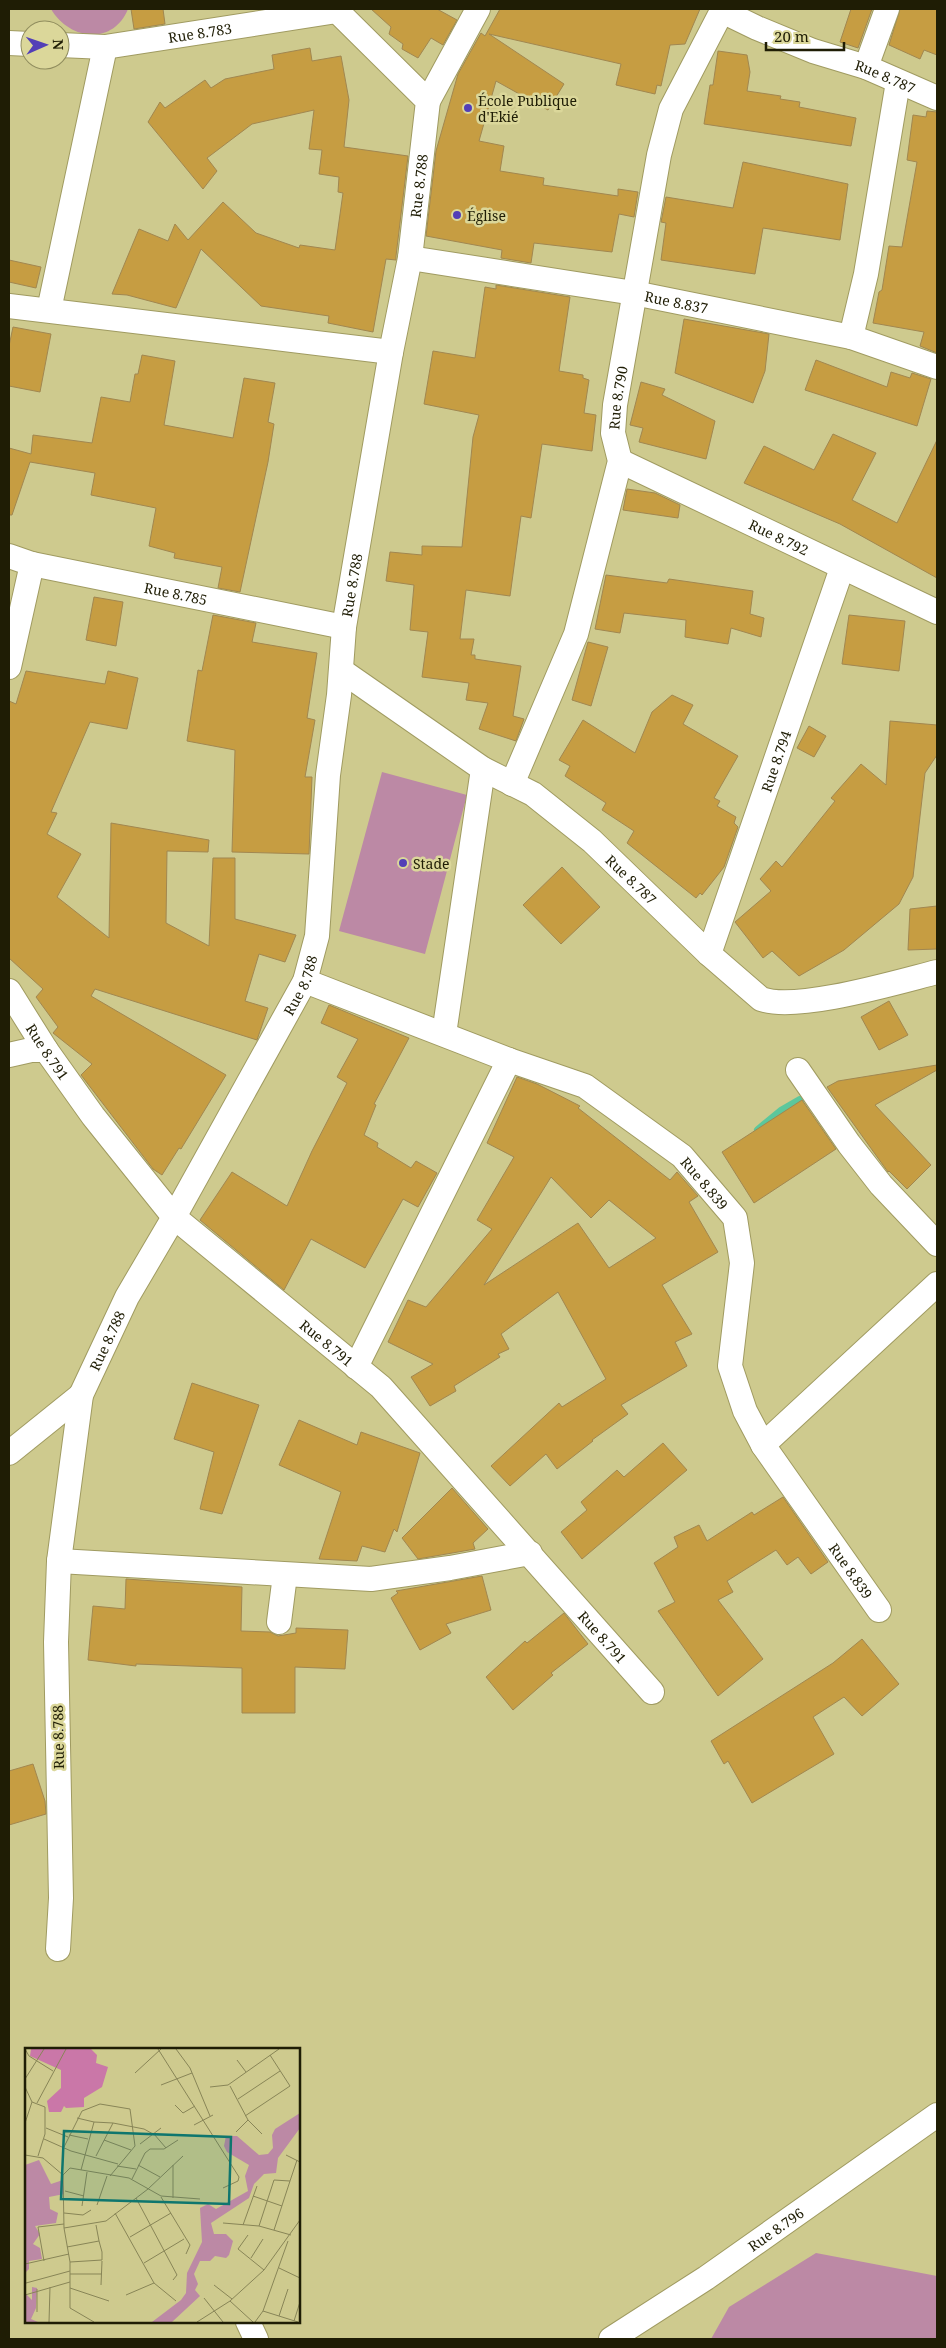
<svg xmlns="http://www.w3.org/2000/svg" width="946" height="2348" font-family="'Noto Serif',serif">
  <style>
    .green { fill: #bc89a5 }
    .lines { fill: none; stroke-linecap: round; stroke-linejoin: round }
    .stream { stroke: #5cc79c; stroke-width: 8 }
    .building { fill: #c69d42; stroke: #a18750; fill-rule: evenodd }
    .street-casing { stroke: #a09b61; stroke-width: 26 }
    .street { stroke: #fff; stroke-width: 24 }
    .poi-dot { fill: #533fb7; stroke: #dbd79a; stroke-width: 2 }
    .labels { text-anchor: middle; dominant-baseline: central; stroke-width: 5; stroke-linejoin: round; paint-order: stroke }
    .street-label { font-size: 14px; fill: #1f1d05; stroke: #dbd79a }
    .poi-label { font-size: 14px; fill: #1f1d05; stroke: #dbd79a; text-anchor: start }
    .inset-road { fill: none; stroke: #888557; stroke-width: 1 }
    .view { fill: #0f766e; fill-opacity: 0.15; stroke: #0f766e; stroke-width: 2.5 }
    .inset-edge { fill: none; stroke: #1f1d05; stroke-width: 2.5 }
  </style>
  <rect width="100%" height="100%" fill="#ceca8e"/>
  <path class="green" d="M51 9H128C113 46 69 40 51 9Z
    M382 772 467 795 425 954 339 931Z
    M816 2253 937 2276V2339H711L729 2307Z"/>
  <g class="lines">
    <path class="stream" d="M758 1130 781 1111 800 1100"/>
  </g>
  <path class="building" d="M131 9H163L165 24 134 29Z
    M371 9H437L457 20 443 45 431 38 418 58 402 49 403 44 389 34 391 27Z
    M500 9H700L685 44 670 45 661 86 657 85 655 94 616 85 621 64 489 34 564 84 548 110 496 81 479 141 504 146 500 171 544 178 543 185 618 196V189L638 192 634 217 619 214 612 252 534 243 531 263 501 258 502 250 426 236 436 151 458 74 481 33 485 36Z
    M851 9H872L858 48 840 42Z
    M900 9H937V55L924 50 920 59 889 45Z
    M310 48 312 61 341 56 349 100 344 147 408 156 396 256V260L386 259 373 332 328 323 329 316 261 306 201 249 176 308 127 295 112 294 139 229 168 241 175 224 188 240 223 202 256 233 299 248 300 245 335 250 343 193 338 192 339 177 319 174 322 150 309 149 314 110 252 124 207 158 217 171 203 189 148 122 160 102 165 108 205 80 211 88 225 79 274 69 272 55Z
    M718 51 747 55 750 72 747 91 781 96 780 99 800 102 799 107 856 118 851 146 704 124 710 85H713Z
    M927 111 937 112V353L920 346 924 332 873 323 879 292 882 290 889 246 902 247 917 162 907 160 913 115 926 117Z
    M743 162 848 184 840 240 763 228 755 274 661 260 666 223 661 222 666 197 733 208Z
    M9 260 41 267 36 288 9 282Z
    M496 285 570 297 559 371 583 375V378L589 380 584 413 596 415 592 451 542 444 531 518 521 516 510 596 466 590 460 639H474L471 655H475V659L521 666 513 716 524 719 516 741 479 729 488 703 466 700 469 683 422 677 428 632 410 630 414 585 386 581 390 552 422 555V546L462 547 473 437 479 415 424 404 433 351 475 358 485 287 496 289Z
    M684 319 769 334 765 371 753 403 675 373Z
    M13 327 51 334 40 392 9 386V346Z
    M142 355 175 361 164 425 233 438 244 378 275 383 268 422 274 424 268 462 240 592 218 588 222 567 174 558 175 553 149 546 156 508 91 495 95 473 30 462 12 515H9V448L31 454 33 435 92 443 101 397 130 402 135 374H138Z
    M816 360 887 387 891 372 910 378 912 373 931 379 917 426 805 390Z
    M641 382 665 389 662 395 715 421 706 459 639 442 643 428 630 425Z
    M833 434 876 453 852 500 897 523 937 440V578L840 524 744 483 764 446 814 470Z
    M627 489 655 493 680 505 678 518 623 510Z
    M606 575 667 583 669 579 753 591 750 614 764 618 761 637 731 628 728 644 685 637 686 620 624 613 620 633 595 629Z
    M94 597 123 602 116 646 86 640Z
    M213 615 256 623 252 642 317 653 307 718 315 720 305 777H312L309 854 232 852 235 750 187 741 198 670 202 671Z
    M849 615 905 621 899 671 842 664Z
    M588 642 608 647 591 706 572 700Z
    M26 671 105 684 108 671 138 678 127 729 90 722 51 812 57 813 47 834 81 854 57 897 109 938 111 823 209 840 208 852 167 851 166 923 209 946 213 858H235V919L296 935 285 962 259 954 245 1001 268 1008 257 1040 95 989 91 996 226 1075 181 1149 179 1148 162 1175 153 1169 81 1075 92 1064 53 1033 58 1027 36 997 43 989 9 958V701L16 704Z
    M672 695 693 705 683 724 738 756 714 798 720 801 717 806 736 817 734 823 738 827 724 867 702 895 700 893 696 898 627 843 634 831 602 810 606 803 565 776 570 766 559 760 583 720 635 753 652 712Z
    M890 721 937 725V755L925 773 913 877 899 904 844 950 799 976 772 951 763 958 735 922 771 891 760 879 776 861 782 867 835 801 831 798 861 764 886 785Z
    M809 726 826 736 814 757 797 748Z
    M562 867 600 907 561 944 523 905Z
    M937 906V949L908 950 910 909Z
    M889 1001 908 1035 879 1050 861 1017Z
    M329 1005 409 1038 374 1104 376 1105 364 1135 378 1143 377 1147 411 1168 416 1161 437 1173 418 1207 403 1199 365 1268 311 1239 284 1290 200 1220 232 1172 287 1206 312 1151 347 1083 337 1077 358 1039 321 1023Z
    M937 1065V1070L875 1105 931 1165 907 1189 889 1171 888 1172 827 1087 838 1081Z
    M517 1077 537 1084 580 1106 578 1108 670 1180 677 1172 698 1196 689 1202 718 1252 662 1285 692 1334 675 1342 687 1366 621 1405 628 1414 592 1440 593 1441 557 1469 546 1454 510 1486 491 1466 559 1403 562 1407 606 1379 558 1292 501 1334 509 1349 498 1354 500 1357 454 1386 456 1391 430 1406 411 1377 433 1364 388 1342 408 1300 426 1307 492 1229 477 1220 514 1157 487 1143ZM551 1177 591 1218 609 1200 656 1238 609 1268 578 1223 484 1285Z
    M802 1100 836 1149 754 1203 722 1152Z
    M192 1383 259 1405 222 1514 200 1509 214 1452 174 1439Z
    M299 1420 357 1445 361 1432 420 1453 397 1532 394 1529 385 1552 362 1546 357 1561 319 1559 341 1492 279 1465Z
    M663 1443 687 1470 582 1559 561 1532 587 1510 581 1502 617 1470 624 1477Z
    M452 1488 488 1529 473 1543 475 1549 418 1559 402 1538Z
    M783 1497 828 1562 811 1574 798 1557 787 1565 776 1550 727 1581 733 1592 718 1600 763 1659 718 1696 658 1611 675 1602 654 1563 678 1547 674 1537 699 1525 707 1541 752 1512 754 1515Z
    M482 1576 491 1610 446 1624 451 1633 420 1650 391 1598 398 1593 396 1591Z
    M126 1579 242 1587 241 1631 270 1632 278 1636 296 1633V1628L348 1630 345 1669 295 1667V1713H242V1668L136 1664V1666L88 1660 93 1606 125 1609Z
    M564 1613 588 1644 551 1673 553 1675 513 1710 486 1677 525 1641 527 1643Z
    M862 1639 899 1684 862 1716 844 1697 813 1717 834 1754 752 1803 728 1761 724 1764 711 1741 833 1663Z
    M33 1764 45 1801 46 1814 9 1825V1771Z"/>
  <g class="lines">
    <defs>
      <g id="street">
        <path id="s1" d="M722 11 757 28 813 51 866 67 937 98"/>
        <path d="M9 43 30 44"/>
        <path id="s2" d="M60 45 105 47 337 11 339 9"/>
        <path d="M866 67 887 9"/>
        <path d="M428 101 478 9"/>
        <path id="s3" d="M410 258 634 293 851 337 937 367"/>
        <path d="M9 306 391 352"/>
        <path d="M49 310 105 47"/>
        <path d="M851 337 866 274 898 82"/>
        <path id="s4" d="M620 461 937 612"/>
        <path id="s5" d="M9 556 32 564 344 627"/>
        <path d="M9 667 32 564"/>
        <path id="s6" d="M342 671 483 769 533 794 592 841 709 954 761 999C797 1012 897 982 937 972"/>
        <path id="s7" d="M512 784 576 634 620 461 613 433 615 405 659 155 671 109 723 9"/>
        <path id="s8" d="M709 954 842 568"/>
        <path id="s9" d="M305 981 509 1060 585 1086 682 1156 735 1218 742 1263 730 1366 745 1411 763 1445 879 1610"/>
        <path id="s10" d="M9 991 46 1050 93 1116 174 1217 381 1387 652 1692"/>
        <path d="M444 1034 483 769"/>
        <path d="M9 1055 31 1050H46"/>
        <path d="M798 1070 849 1144 881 1185 937 1244"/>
        <path d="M356 1367 509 1060"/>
        <path d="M763 1445 937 1284"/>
        <path d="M9 1453 81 1395"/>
        <path d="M59 1561 371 1579 450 1568 530 1553"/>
        <path d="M279 1622 285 1575"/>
        <path id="s11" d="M58 1949 61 1898 56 1642 59 1561 81 1395 127 1297 174 1217 305 981 317 936 328 775 339 695 344 627 391 352 410 258 428 101 337 11"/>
        <path d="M248 2322 256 2339"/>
        <path id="s12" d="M611 2339 706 2278 937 2115"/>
      </g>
    </defs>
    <use href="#street" class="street-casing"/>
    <use href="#street" class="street"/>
  </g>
  <g class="poi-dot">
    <circle cx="468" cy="108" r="5"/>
    <circle cx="457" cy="215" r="5"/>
    <circle cx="403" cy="863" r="5"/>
  </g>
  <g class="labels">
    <g class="street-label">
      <text stroke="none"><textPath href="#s2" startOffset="141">Rue 8.783</textPath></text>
      <text stroke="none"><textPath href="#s1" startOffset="176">Rue 8.787</textPath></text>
      <text stroke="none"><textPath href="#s11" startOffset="1831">Rue 8.788</textPath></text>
      <text stroke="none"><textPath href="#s3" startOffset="270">Rue 8.837</textPath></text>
      <text stroke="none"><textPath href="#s7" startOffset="406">Rue 8.790</textPath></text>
      <text stroke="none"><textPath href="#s4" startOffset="176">Rue 8.792</textPath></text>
      <text stroke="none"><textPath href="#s11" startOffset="1426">Rue 8.788</textPath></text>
      <text stroke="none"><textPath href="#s5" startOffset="171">Rue 8.785</textPath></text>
      <text stroke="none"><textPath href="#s8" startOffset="204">Rue 8.794</textPath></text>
      <text stroke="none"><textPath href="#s6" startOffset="358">Rue 8.787</textPath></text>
      <text stroke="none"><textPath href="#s11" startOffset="1021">Rue 8.788</textPath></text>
      <text stroke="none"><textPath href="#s10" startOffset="72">Rue 8.791</textPath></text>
      <text stroke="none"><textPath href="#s9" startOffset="454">Rue 8.839</textPath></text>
      <text stroke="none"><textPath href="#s11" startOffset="616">Rue 8.788</textPath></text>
      <text stroke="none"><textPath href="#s10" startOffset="478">Rue 8.791</textPath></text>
      <text stroke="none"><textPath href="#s9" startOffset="889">Rue 8.839</textPath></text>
      <text stroke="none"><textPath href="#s10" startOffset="882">Rue 8.791</textPath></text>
      <text transform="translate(58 1737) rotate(-91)">Rue 8.788</text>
      <text stroke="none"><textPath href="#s12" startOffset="198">Rue 8.796</textPath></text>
    </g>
    <g class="poi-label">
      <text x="478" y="100">École Publique<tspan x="478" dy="16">d'Ekié</tspan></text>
      <text x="467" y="215">Église</text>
      <text x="413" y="863">Stade</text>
    </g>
  </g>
  <g transform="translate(25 2048)">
    <rect width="275" height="275" fill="#ceca8e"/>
    <path d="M275 65V80L253 110 251 125 239 126 229 136 224 150 186 175 189 186H201L208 193 204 207 201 210 190 208 185 213H175L169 226 173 236 170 242 175 248 147 274H127L156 252 161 245 162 225 177 194 175 160 183 156 191 161 223 143 220 128 224 117 202 104 199 98 201 88H212L234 107 243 106 248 100 247 87 250 81ZM14 112 26 136 38 132 39 146 24 149 25 161 33 165 31 175 10 178 15 186 8 196 15 200 17 211 4 213V221L0 225V117ZM7 239 12 240 11 260 6 271 13 274H0V245L7 252Z" fill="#bc89a5"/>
    <path d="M6 1H66L72 7 71 15 83 19 77 39 59 50V59L41 60 39 58 36 64H24L22 53 36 40V22L5 8Z" fill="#ca77a8"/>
    <path class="inset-road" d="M0 1 4 8 28 23M133 1 214 129 213 133 198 140M151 1 165 20 185 68M212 12 221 24M110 25 136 1M0 31 19 1M136 37 167 25M205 38 223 72 211 84M0 39 7 54 0 75M185 39 203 37 254 1M213 51 255 23M7 54 20 59V86L13 108M12 55 41 1M150 57 158 65 170 58M220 68 265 38 245 7M52 70 69 74M223 72 237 86M169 77 188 67M21 80 43 89M129 86 141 100M44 87 63 91M19 91 46 103 93 116M79 92 106 102M115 96 136 80M39 99 57 63 75 56 105 61 110 98 85 128M0 107 18 110 38 127 39 180 45 214V260L69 274M261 107 275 114M71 108 88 75 119 81 128 86M113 117 135 129M92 118 111 121M56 122 69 74 88 75M38 127 45 120 104 130 136 148 175 151M107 131 120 105 125 101H139L153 92M265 133 272 112M40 143 59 148M228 148 257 158M136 149 165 197 161 206M111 150 152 227 148 232M148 150V117M72 157 82 128M57 158 62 124M39 165 58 167 66 162M90 165 129 235 151 253M198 175 234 178 266 187M71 177 74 193M218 177 232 138M234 178 249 132 265 133 249 182M39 180 81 173 123 141 158 108M223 187 213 201 239 222M105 189 146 165M42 199 74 193 77 204V212L45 214M226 210 238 191M19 213 13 179 39 176M119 215 159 191M0 216 44 206M254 220 275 230M45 226H77M1 235 45 223M76 237 77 213M189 237 207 251M45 240 84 253M12 241V264M0 247 45 234M101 247 129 235M179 250 198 274M205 253 228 274M238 263 273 274M254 268 263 241M269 273 275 254M24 274 25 239M172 274 205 253 239 222 275 172M230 274 238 263 263 193"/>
    <path class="view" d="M39 83 206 89 204 156 36 151Z"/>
    <rect width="275" height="275" class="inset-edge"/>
  </g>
  <rect width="946" height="2348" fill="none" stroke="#1f1d05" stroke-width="20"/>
  <g transform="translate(45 45) rotate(88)"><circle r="24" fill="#dbd79a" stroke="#908d5e"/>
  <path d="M0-4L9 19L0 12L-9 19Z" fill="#533fb7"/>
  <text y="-8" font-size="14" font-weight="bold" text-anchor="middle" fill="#1f1d05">N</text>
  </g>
  <path d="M766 42v8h78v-8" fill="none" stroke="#1f1d05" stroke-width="2.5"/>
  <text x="774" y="42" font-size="15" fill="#1f1d05" stroke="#dbd79a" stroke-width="4" paint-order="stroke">20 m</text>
</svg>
